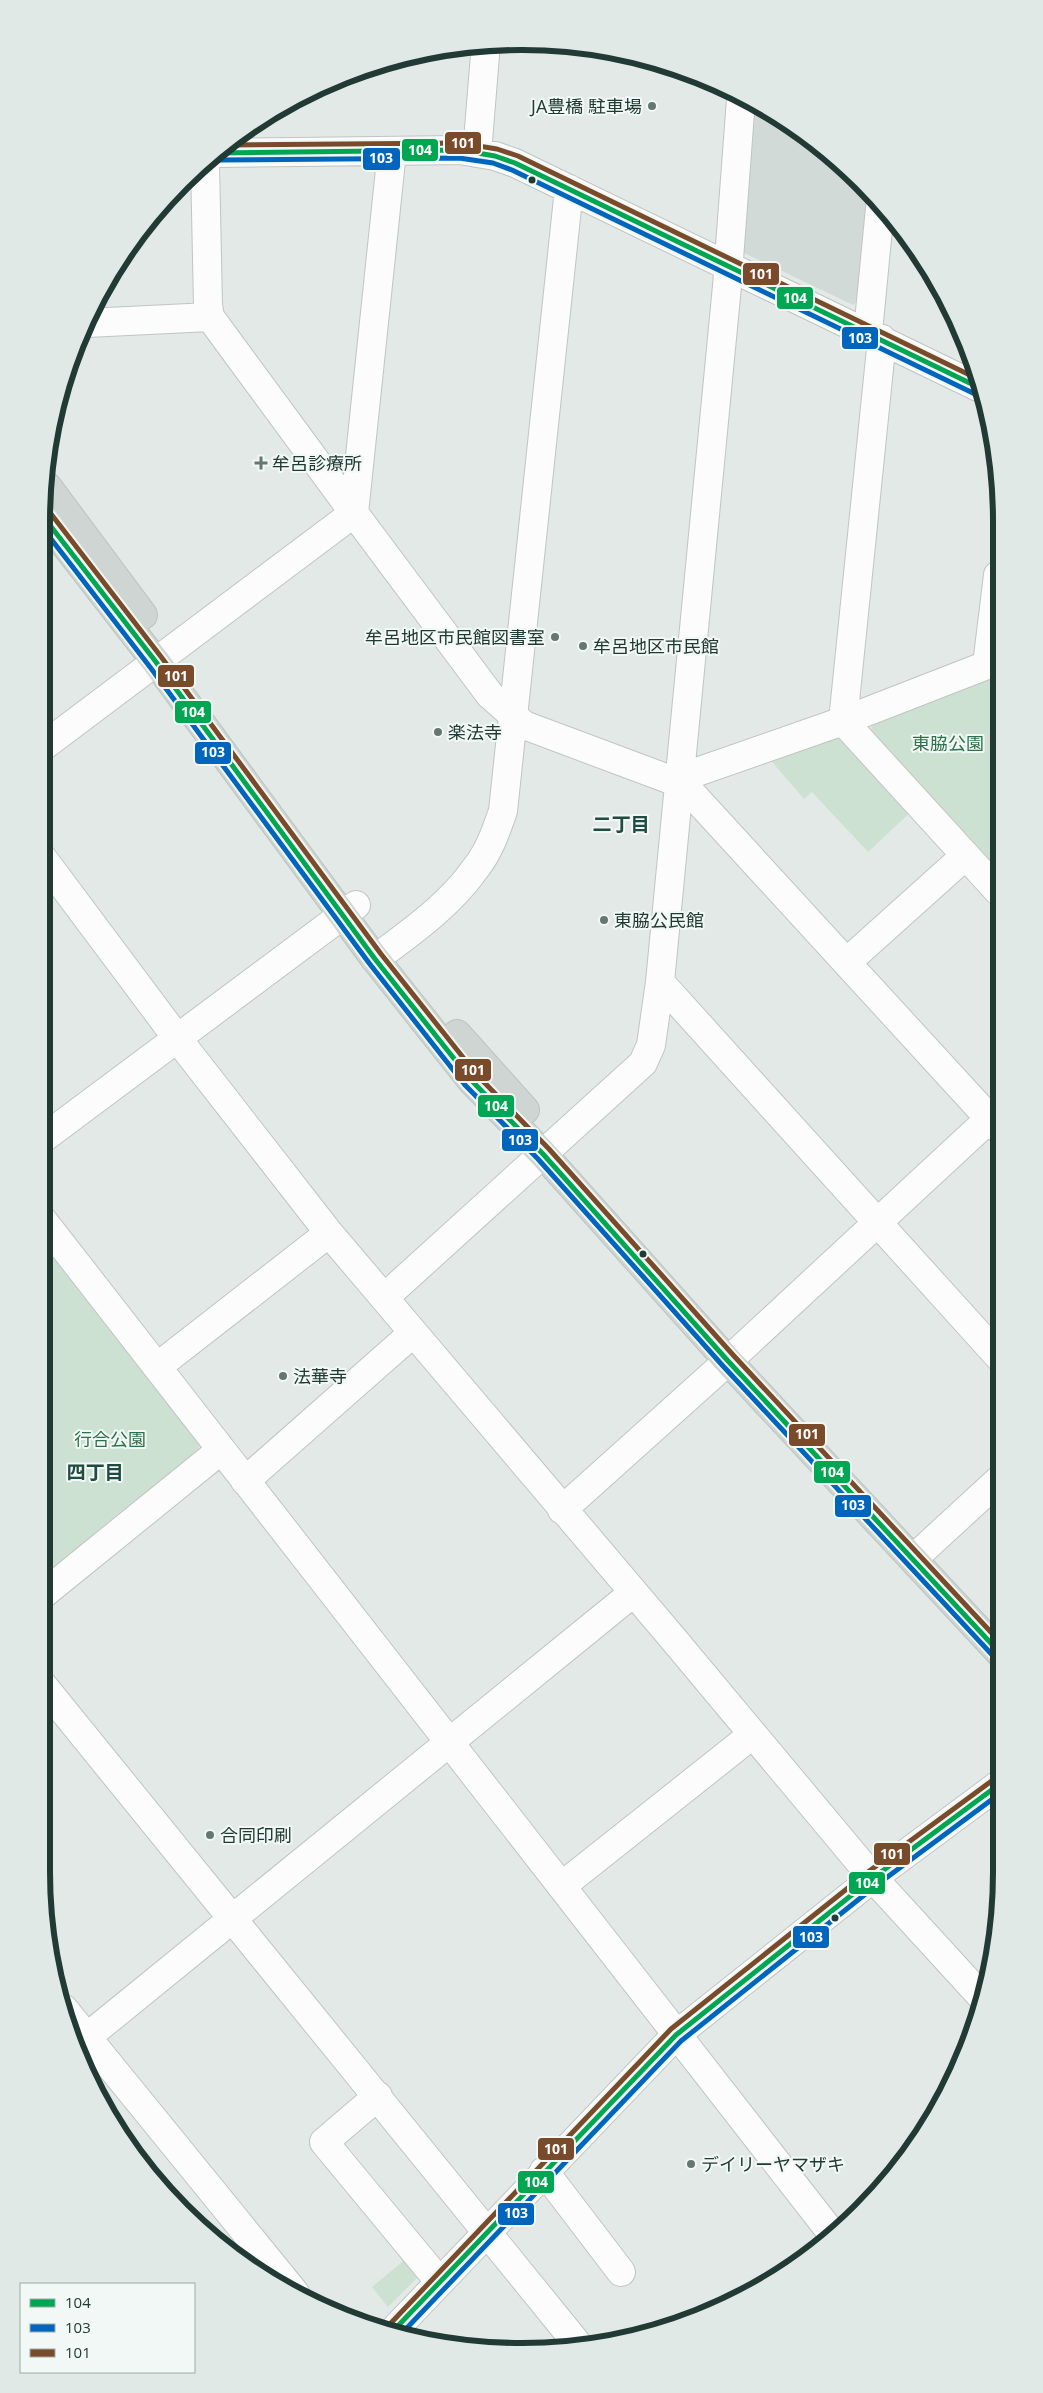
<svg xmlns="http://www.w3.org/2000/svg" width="1043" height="2393" font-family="'Open Sans','Noto Sans JP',sans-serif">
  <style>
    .built { fill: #d1dad6 }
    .green { fill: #cde1d3 }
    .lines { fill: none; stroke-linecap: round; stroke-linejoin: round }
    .minor-casing { stroke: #c0c5c3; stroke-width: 30 }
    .major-casing { stroke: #bcc4c2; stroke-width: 30 }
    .minor { stroke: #fbfcfb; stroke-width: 28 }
    .major { stroke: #ced5d2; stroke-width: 28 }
    .bus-1-casing { stroke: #f1f8f5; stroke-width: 9 }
    .bus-2-casing { stroke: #f1f8f5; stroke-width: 9 }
    .bus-3-casing { stroke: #f1f8f5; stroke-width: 9 }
    .bus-1 { stroke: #00a651; stroke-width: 5 }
    .bus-2 { stroke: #0065bd; stroke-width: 5 }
    .bus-3 { stroke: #7a4b2a; stroke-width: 5 }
    .poi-dot { fill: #667772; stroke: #f1f8f5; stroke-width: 2 }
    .bus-dot { fill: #223a34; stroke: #f1f8f5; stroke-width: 2 }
    .labels { text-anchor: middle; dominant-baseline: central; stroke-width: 4; stroke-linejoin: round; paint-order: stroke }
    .poi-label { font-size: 18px; fill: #223a34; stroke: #f1f8f5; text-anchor: start }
    .park-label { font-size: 18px; fill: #2f6f49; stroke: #f1f8f5 }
    .neighbourhood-label { font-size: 19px; font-weight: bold; fill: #204b41; stroke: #f1f8f5 }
    .rim { fill: none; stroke: #223a34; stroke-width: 6 }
    .line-badge { stroke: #f1f8f5; stroke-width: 2 }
    .badge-label { font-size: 14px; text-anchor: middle; font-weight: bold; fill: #fff }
  </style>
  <rect width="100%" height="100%" fill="#e3e9e6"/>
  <path class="built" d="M751 104 789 122 871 200 862 297 853 305 742 252Z"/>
  <path class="green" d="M998 673 999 878 871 730 874 719Z
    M843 732 914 809 868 852 812 792 804 799 767 756Z
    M41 1239 199 1443 198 1456 41 1586Z
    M408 2257 422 2273 388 2307 372 2287Z"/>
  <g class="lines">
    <defs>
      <path id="minor" d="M216 153 460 150 495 156 515 163 978 387
        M477 153 486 43
        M205 163 208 305 210 317 354 513 490 695 524 725 679 783 692 794 1000 1130
        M87 323 210 317
        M868 332 880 208
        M882 339 843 721 999 892
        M987 665 998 575
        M41 748 354 513 392 151
        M679 783 697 772 843 721 987 665 998 663
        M41 856 177 1038 329 1233 670 1635 873 1878 981 1996
        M375 959C410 933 450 905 475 869 489 852 496 831 503 811L569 189
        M847 962 965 856
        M660 982 1000 1358
        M41 1140 356 905
        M41 1218 830 2231
        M384 1298 643 1063 651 1045 660 982 727 286 741 99
        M157 1367 329 1233
        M245 1481 413 1333
        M562 1510 728 1361 1000 1109
        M913 1559 1001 1478
        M41 1596 221 1450
        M41 1683 580 2347
        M563 1885 752 1735
        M64 2009 295 2293
        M87 2037 633 1593
        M378 2096 324 2142 439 2281
        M544 2171 621 2272
        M394 2330 676 2035 873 1878 1001 1783"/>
      <path id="major" d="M47 486 143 615
        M42 515 156 662 375 959 471 1080 543 1154 728 1361 1001 1654
        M457 1034 525 1110"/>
    </defs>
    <use href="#minor" class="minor-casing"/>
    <use href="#major" class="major-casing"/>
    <use href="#minor" class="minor"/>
    <use href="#major" class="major"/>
    <defs>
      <path id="bus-1" d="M216 153 460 150 495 156 515 163 978 387
        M42 515 156 662 375 959 471 1080 543 1154 728 1361 1001 1654
        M394 2330 676 2035 873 1878 1001 1783"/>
      <path id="bus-2" d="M216 160 459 158 493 163 512 170 975 394
        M41 526 150 667 369 963 465 1085 538 1159 723 1366 996 1659
        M402 2333 681 2041 878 1884 1002 1792"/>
      <path id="bus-3" d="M224 145 460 143 497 149 518 156 976 378
        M48 510 162 658 381 954 477 1075 549 1149 734 1356 1001 1643
        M389 2325 671 2029 868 1872 997 1777"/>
    </defs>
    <use href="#bus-1" class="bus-1-casing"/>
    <use href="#bus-2" class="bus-2-casing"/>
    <use href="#bus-3" class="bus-3-casing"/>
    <use href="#bus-1" class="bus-1"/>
    <use href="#bus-2" class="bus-2"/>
    <use href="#bus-3" class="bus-3"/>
  </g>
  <g class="poi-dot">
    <circle cx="652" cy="106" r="5"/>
    <path d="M258.5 455.5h5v5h5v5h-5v5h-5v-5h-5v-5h5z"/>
    <circle cx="555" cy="637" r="5"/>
    <circle cx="583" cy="646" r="5"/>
    <circle cx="438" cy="732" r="5"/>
    <circle cx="604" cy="920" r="5"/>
    <circle cx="283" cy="1376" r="5"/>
    <circle cx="210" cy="1835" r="5"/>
    <circle cx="691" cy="2164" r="5"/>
  </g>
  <g class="bus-dot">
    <circle cx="532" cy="180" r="4.5"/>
    <circle cx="643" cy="1254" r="4.5"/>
    <circle cx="835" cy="1918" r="4.5"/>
  </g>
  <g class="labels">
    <g class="poi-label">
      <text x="642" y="106" text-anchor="end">JA豊橋 駐車場</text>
      <text x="272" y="463">牟呂診療所</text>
      <text x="545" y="637" text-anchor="end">牟呂地区市民館図書室</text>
      <text x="593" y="646">牟呂地区市民館</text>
      <text x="448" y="732">楽法寺</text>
      <text x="614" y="920">東脇公民館</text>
      <text x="293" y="1376">法華寺</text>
      <text x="220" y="1835">合同印刷</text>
      <text x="701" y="2164">デイリーヤマザキ</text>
    </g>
    <g class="park-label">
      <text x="948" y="743">東脇公園</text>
      <text x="110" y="1439">行合公園</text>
    </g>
    <g class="neighbourhood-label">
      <text x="621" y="824">二丁目</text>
      <text x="95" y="1472">四丁目</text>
    </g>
  </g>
  <path d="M0 0H1043V2393H0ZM521 50H522A471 471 0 0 1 993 521V1872A471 471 0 0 1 522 2343H521A471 471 0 0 1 50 1872V521A471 471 0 0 1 521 50Z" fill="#e0e9e6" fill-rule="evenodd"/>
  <path class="rim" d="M521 50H522A471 471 0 0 1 993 521V1872A471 471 0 0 1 522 2343H521A471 471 0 0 1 50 1872V521A471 471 0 0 1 521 50Z"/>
  <g class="line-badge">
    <rect x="444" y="131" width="38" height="24" rx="5" fill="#7a4b2a"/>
    <rect x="401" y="138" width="38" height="24" rx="5" fill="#00a651"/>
    <rect x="362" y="147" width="39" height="24" rx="5" fill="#0065bd"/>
    <rect x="742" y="262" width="38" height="24" rx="5" fill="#7a4b2a"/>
    <rect x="776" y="286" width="38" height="24" rx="5" fill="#00a651"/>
    <rect x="841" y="326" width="38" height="24" rx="5" fill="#0065bd"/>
    <rect x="157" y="664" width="38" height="24" rx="5" fill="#7a4b2a"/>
    <rect x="174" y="700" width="38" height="24" rx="5" fill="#00a651"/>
    <rect x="194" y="741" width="38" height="24" rx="5" fill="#0065bd"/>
    <rect x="454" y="1058" width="38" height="24" rx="5" fill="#7a4b2a"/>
    <rect x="477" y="1094" width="38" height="24" rx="5" fill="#00a651"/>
    <rect x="501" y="1128" width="38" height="24" rx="5" fill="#0065bd"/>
    <rect x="788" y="1423" width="38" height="24" rx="5" fill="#7a4b2a"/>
    <rect x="813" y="1460" width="38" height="24" rx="5" fill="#00a651"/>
    <rect x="834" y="1494" width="38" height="24" rx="5" fill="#0065bd"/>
    <rect x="873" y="1842" width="38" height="24" rx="5" fill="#7a4b2a"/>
    <rect x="848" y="1871" width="38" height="24" rx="5" fill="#00a651"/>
    <rect x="792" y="1925" width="38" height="24" rx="5" fill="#0065bd"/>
    <rect x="537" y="2137" width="38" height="24" rx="5" fill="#7a4b2a"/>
    <rect x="517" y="2170" width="38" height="24" rx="5" fill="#00a651"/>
    <rect x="497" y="2202" width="38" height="24" rx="5" fill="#0065bd"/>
  </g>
  <g class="badge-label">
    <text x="463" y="148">101</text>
    <text x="420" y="155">104</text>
    <text x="381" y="163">103</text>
    <text x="761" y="279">101</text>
    <text x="795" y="303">104</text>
    <text x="860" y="343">103</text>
    <text x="176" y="681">101</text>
    <text x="193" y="717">104</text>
    <text x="213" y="757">103</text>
    <text x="473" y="1075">101</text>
    <text x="496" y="1111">104</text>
    <text x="520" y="1145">103</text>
    <text x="807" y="1439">101</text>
    <text x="832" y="1477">104</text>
    <text x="853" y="1510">103</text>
    <text x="892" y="1859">101</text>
    <text x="867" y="1888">104</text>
    <text x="811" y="1942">103</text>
    <text x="556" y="2154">101</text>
    <text x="536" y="2187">104</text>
    <text x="516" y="2218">103</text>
  </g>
  <rect x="20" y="2283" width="175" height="90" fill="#f1f8f5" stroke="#9eaca8"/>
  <rect x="30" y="2299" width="25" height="8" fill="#00a651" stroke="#9eaca8"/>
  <text x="65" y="2308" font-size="15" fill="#223a34">104</text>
  <rect x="30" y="2324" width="25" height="8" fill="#0065bd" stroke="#9eaca8"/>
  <text x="65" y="2333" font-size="15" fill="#223a34">103</text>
  <rect x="30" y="2349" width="25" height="8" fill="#7a4b2a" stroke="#9eaca8"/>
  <text x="65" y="2358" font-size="15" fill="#223a34">101</text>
</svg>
